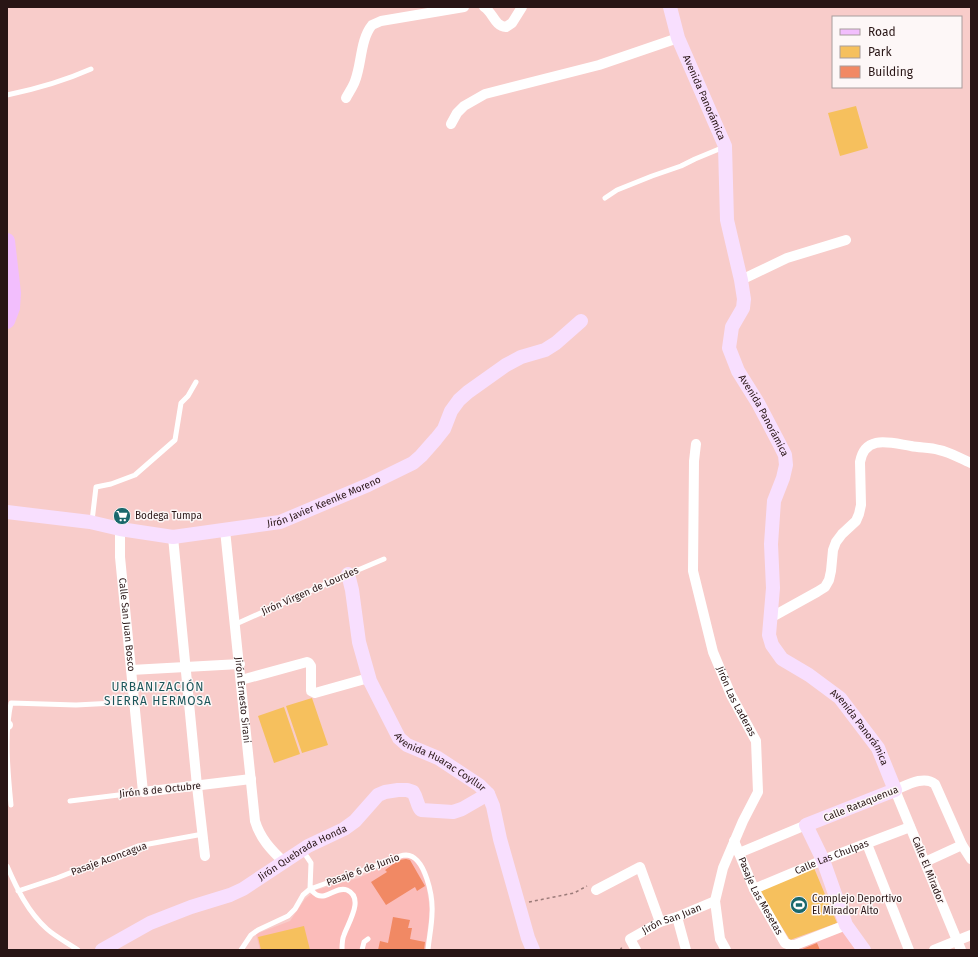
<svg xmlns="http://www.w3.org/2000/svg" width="978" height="957" font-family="'Fira Sans',sans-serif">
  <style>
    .built { fill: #fbbcba }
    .green { fill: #f6c05d }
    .building { fill: #f18964 }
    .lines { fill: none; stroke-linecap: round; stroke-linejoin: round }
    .path { stroke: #9b7b79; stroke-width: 1.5; stroke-dasharray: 3 3; stroke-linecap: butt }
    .lane { stroke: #fff; stroke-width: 5 }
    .street { stroke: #fff; stroke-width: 10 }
    .secondary { stroke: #f8dffe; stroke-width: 14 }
    .primary { stroke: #f2befd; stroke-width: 16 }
    .labels { text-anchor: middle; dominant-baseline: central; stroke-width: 3; stroke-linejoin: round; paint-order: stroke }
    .street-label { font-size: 10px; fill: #281515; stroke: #fdf7f7 }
    .poi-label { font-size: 10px; fill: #281515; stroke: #fdf7f7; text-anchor: start }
    .quarter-label { font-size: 12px; letter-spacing: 1px; fill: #1b565a; stroke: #fdf7f7 }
  </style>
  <rect width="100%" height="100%" fill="#f8ccca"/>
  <path class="built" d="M407 857 414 860 419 867 426 884 430 910 425 950H260L256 934 290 921 305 899 316 890 359 878 399 858Z
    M842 930 856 950 798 949 800 946Z"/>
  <path class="green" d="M856 106 868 148 840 156 828 113Z
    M312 698 328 745 302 753 286 706Z
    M284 707 300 754 274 763 258 716Z
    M814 868 837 923 790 940 759 891Z
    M304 926 310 950H261L258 937Z"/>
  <path class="building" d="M406 859 410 860 425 886 417 891 415 887 386 905 371 882 387 872 385 870 399 860Z
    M393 917 410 920 408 928H412L410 939 425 942 424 950H378L380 941 388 943Z
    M817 943 820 950H800Z"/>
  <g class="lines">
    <path class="path" d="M529 902 574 893 587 886
      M620 950 623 946"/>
    <path class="lane" d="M7 95C36 89 64 81 91 69
      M605 198 617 190 652 176 681 166 695 159 724 147
      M92 521 96 487 111 484 135 475 175 440 181 403 188 396 196 382
      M236 624 332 581 384 559
      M70 801 143 792
      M11 805C8 774 4 734 11 703L76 705 134 702
      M303 851 311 863 310 889C312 891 315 894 317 895 327 900 336 886 347 890 365 898 348 923 344 935 342 939 342 945 342 950
      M7 866C17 889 28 912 47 929 56 937 68 943 78 950
      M18 891 57 878 138 846 203 834
      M241 950 251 935 258 930 288 916 295 909 303 895 310 889 389 861C395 858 400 855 406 855 426 856 433 898 432 913 432 925 429 938 428 950
      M362 950 364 942 368 939"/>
    <g class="street">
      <path d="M484 7C493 12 494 26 506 27L512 23 522 7"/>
      <path d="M346 98C349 92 353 87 355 81 362 63 360 40 372 25L381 21 464 7"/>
      <path d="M451 124 457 113 464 106 485 94 599 65 678 38"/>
      <path d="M741 280 787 258 846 240"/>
      <path id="s1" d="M696 444 694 461 693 571 713 652 731 695 756 741 758 792 743 821 723 868 715 901 720 939 726 950"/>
      <path id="s2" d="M120 529V557L143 792 251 779"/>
      <path id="s3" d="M225 530 255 821C260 838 271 850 284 862"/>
      <path d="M173 537 197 786 205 856"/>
      <path d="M770 618 817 592 825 587 829 580 831 571 833 550 836 542 842 534 856 521 859 514 861 505 860 462C865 434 891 443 911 446 920 448 930 447 939 450 950 452 961 459 971 463"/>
      <path d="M131 670 240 664"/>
      <path d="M241 680 307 662 309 663 311 666V691L315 693 365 679H368L370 681"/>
      <path d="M7 724 8 725"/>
      <path id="s4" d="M734 841 754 889 785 943 790 945H795L846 925"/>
      <path d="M867 844 909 950"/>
      <path d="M739 853 806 825"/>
      <path d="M925 862 962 845"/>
      <path id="s5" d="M754 889 823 860 910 827"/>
      <path d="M596 890 640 867 660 922"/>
      <path d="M677 917 686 950"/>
      <path id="s6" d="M636 950 630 939 660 922 677 917 715 901"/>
      <path d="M934 950 971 935"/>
      <path d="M961 950 895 790C907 785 924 775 935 784L962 845 971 859"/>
    </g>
    <g class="secondary">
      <path id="s7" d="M670 7 678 38 725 146 727 220 741 280 744 299 743 308 732 327 729 348 738 371 758 403 780 445 785 455 786 465 783 478 774 501 771 544 773 588 769 635 772 645 782 659 809 675 840 698 878 748 895 790 806 825 823 860 846 925 864 950"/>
      <path id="s8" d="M7 512 90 522 120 529 173 537 280 522 368 485 413 463 421 456 436 439 444 429 451 411 459 400 468 392 506 365 521 357 545 350 556 343 581 321"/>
      <path id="s9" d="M348 574 352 590 359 642 370 681 399 738 407 745 438 758 479 785 488 794 493 806 500 839 528 938 533 950"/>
      <path id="s10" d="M102 950 150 923 191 907 230 895 243 889 308 846 344 829 355 821 378 795 385 792 398 790H407L413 792C417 798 417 805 421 810L453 812 462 809 488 794"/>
    </g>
    <path class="primary" d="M7 241 13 293 12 308 7 321"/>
  </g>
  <defs>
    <symbol id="supermarket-disc" viewBox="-11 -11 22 22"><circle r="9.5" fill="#1a686c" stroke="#fdf7f7"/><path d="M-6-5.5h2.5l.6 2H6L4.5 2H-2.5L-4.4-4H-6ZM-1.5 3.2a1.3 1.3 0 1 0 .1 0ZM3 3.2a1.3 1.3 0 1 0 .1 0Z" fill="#fff"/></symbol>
    <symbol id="stadium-disc" viewBox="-11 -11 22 22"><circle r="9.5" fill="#1a686c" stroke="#fdf7f7"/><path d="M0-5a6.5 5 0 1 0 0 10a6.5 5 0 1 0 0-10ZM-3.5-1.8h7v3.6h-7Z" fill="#fff"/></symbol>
  </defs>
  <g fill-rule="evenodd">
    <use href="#supermarket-disc" x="112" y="506" width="20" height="20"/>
    <use href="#stadium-disc" x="789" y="895" width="20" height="20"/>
  </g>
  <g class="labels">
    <g class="street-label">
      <text stroke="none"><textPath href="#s7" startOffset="97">Avenida Panorámica</textPath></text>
      <text stroke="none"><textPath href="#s7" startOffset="433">Avenida Panorámica</textPath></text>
      <text stroke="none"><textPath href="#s8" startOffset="324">Jirón Javier Keenke Moreno</textPath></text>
      <text transform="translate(310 591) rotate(-24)">Jirón Virgen de Lourdes</text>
      <text stroke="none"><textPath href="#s2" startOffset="96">Calle San Juan Bosco</textPath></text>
      <text stroke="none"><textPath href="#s3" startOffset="171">Jirón Ernesto Sirani</textPath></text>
      <text stroke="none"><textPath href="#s1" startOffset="265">Jirón Las Laderas</textPath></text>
      <text stroke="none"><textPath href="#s7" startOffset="793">Avenida Panorámica</textPath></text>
      <text stroke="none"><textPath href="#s9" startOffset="221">Avenida Huarac Coyllur</textPath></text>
      <text transform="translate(160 790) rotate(-6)">Jirón 8 de Octubre</text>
      <text transform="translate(861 804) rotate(-22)">Calle Rataquenua</text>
      <text stroke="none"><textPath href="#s10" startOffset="224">Jirón Quebrada Honda</textPath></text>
      <text stroke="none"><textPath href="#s5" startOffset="84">Calle Las Chulpas</textPath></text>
      <text transform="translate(109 859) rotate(-20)">Pasaje Aconcagua</text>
      <text transform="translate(363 870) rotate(-20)">Pasaje 6 de Junio</text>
      <text transform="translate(928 870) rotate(68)">Calle El Mirador</text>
      <text stroke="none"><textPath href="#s4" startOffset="61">Pasaje Las Mesetas</textPath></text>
      <text stroke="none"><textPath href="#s6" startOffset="59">Jirón San Juan</textPath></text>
    </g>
    <g class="poi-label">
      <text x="135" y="516">Bodega Tumpa</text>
      <text x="812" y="899">Complejo Deportivo<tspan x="812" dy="12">El Mirador Alto</tspan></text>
    </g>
    <g class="quarter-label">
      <text x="158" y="687">URBANIZACIÓN<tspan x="158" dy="14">SIERRA HERMOSA</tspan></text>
    </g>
  </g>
  <rect width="978" height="957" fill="none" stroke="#281515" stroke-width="16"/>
  <rect x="832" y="16" width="130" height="72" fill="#fdf7f7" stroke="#a89d9d"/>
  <rect x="840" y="29" width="20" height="6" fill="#f2befd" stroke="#a89d9d"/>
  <text x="868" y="36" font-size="12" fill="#281515">Road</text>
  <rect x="840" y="46" width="20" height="12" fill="#f6c05d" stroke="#a89d9d"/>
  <text x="868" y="56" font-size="12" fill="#281515">Park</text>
  <rect x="840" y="66" width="20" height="12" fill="#f18964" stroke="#a89d9d"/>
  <text x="868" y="76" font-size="12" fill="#281515">Building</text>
</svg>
